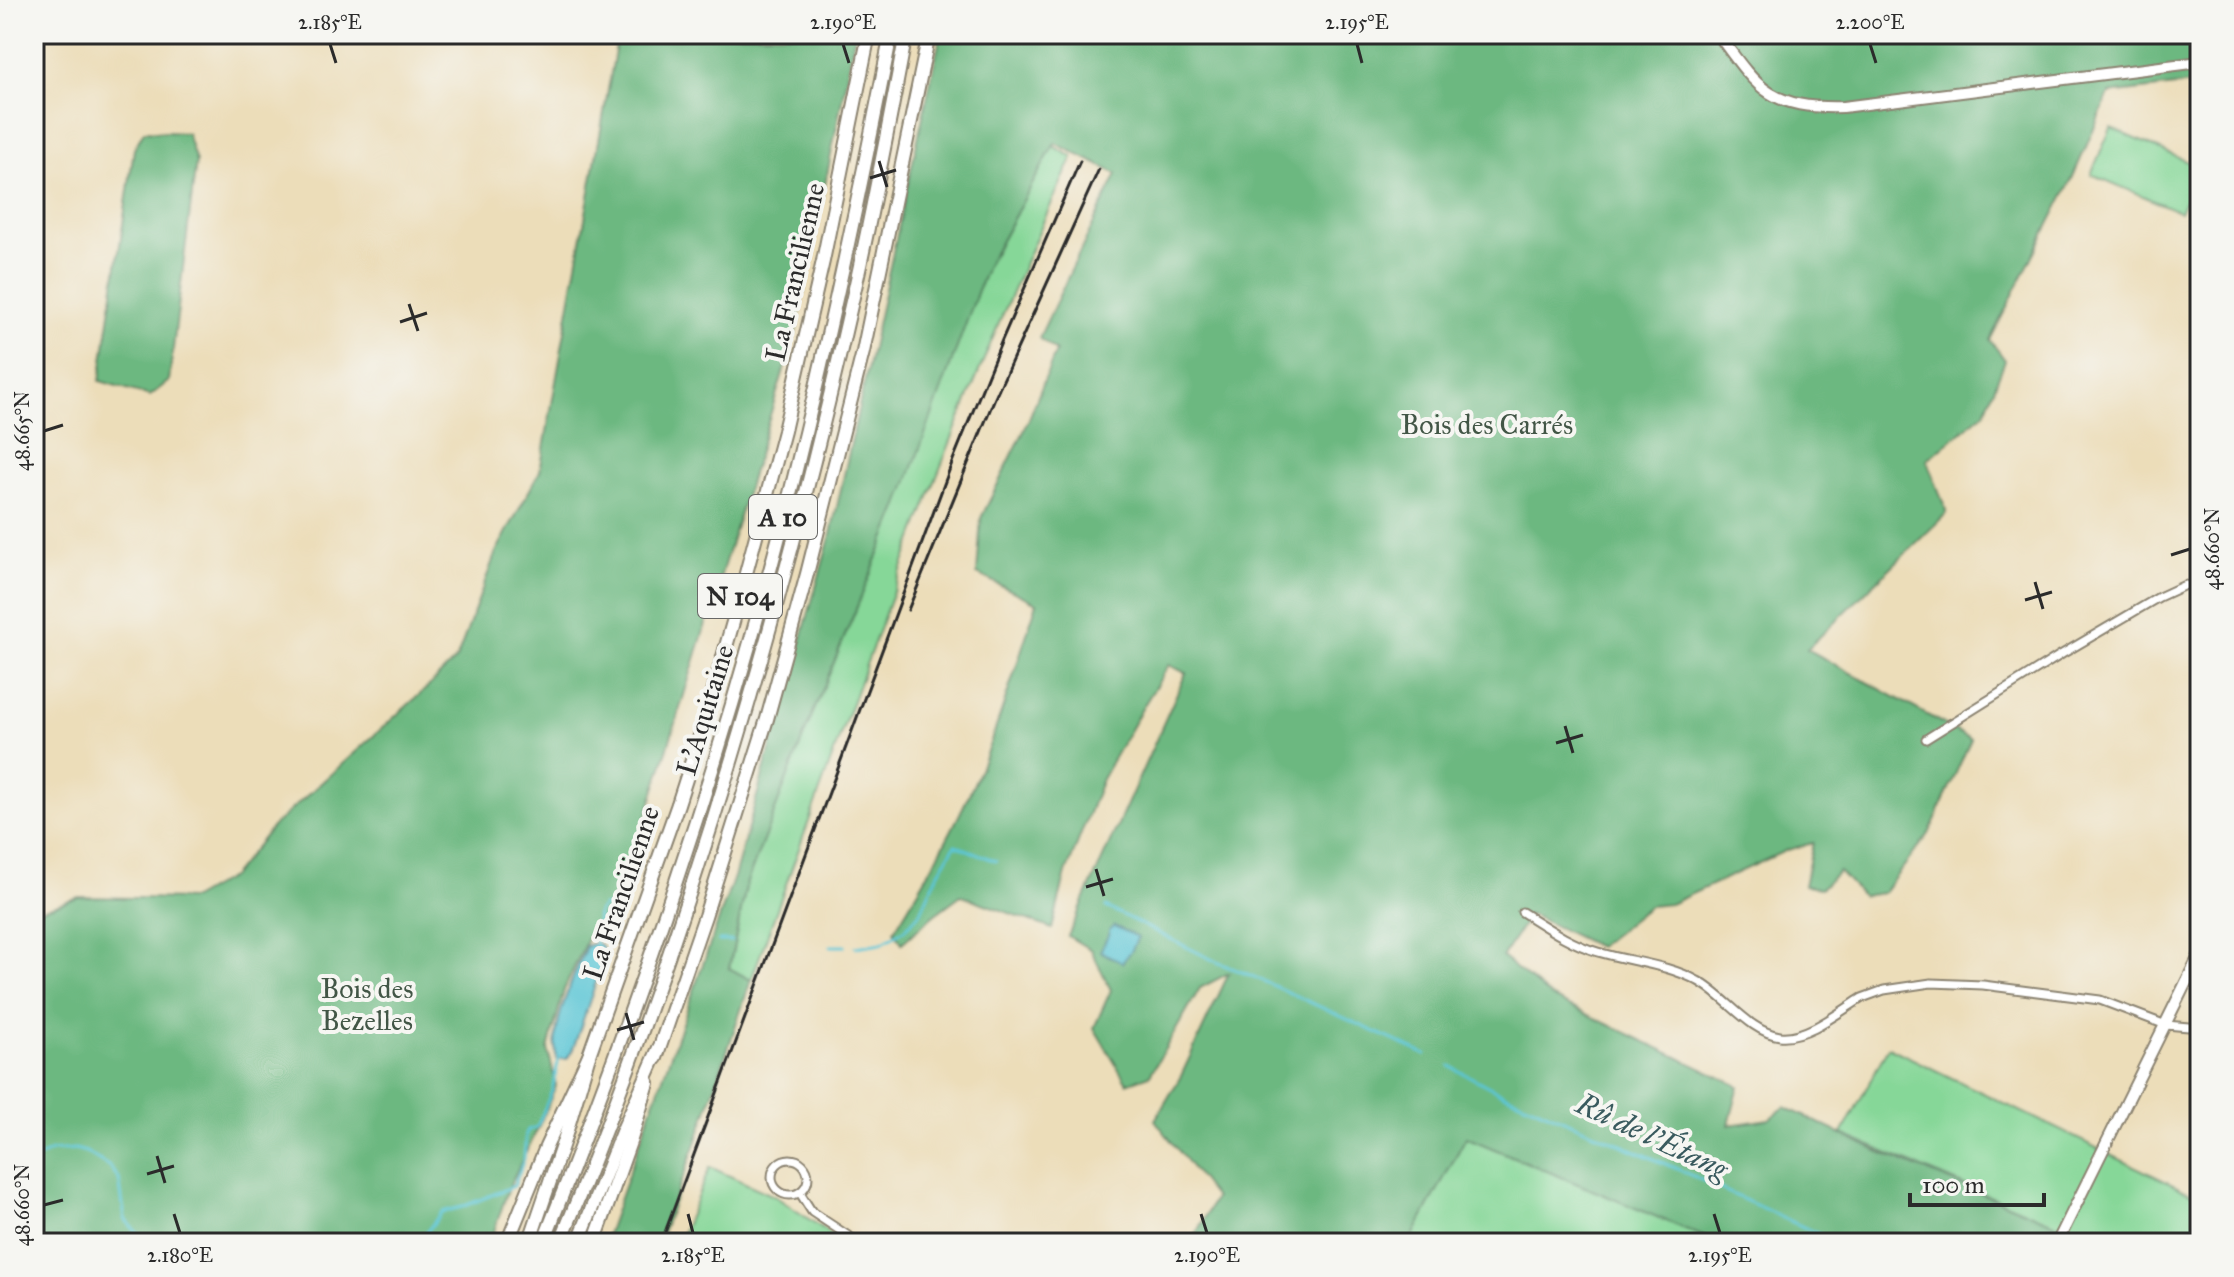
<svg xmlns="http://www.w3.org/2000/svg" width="2234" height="1277" font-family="'IM FELL Great Primer',serif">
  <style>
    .green { fill: #86d798; stroke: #588162; stroke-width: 2 }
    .forest { fill: #6cb880; stroke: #4c7256; stroke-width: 2 }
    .water { fill: #5bc6d5; stroke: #437880; stroke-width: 2 }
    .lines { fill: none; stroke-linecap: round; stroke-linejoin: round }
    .stream { stroke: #5bc6d5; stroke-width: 3 }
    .minor-casing { stroke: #8c8472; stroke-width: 11 }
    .secondary-casing { stroke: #8c8472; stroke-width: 14 }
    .trunk-casing { stroke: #8c8472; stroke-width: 16 }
    .motorway-casing { stroke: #8c8472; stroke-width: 16 }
    .minor { stroke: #fff; stroke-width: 7 }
    .secondary { stroke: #fff; stroke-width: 10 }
    .trunk { stroke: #fff; stroke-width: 12 }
    .motorway { stroke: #fff; stroke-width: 12 }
    .rail { stroke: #2b2b2b; stroke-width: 3 }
    .ticks { fill: none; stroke: #2b2b2b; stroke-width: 3 }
    .labels { text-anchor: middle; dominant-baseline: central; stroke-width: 8; stroke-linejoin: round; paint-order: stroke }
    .shield { fill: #f6f6f2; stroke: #686867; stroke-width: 2 }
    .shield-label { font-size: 26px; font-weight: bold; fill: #2b2b2b }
    .street-label { font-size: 28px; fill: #2b2b2b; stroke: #f6f6f2 }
    .park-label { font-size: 28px; fill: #425646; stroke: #f6f6f2 }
    .water-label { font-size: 30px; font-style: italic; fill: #395a5e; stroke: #f6f6f2 }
    .neatline { fill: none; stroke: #2b2b2b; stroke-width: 3 }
    .ticks-label { font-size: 20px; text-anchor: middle; fill: #2b2b2b }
  </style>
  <rect width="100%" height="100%" fill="#f6f6f2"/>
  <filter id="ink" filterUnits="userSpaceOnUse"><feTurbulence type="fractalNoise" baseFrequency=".0125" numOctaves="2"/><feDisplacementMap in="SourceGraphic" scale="16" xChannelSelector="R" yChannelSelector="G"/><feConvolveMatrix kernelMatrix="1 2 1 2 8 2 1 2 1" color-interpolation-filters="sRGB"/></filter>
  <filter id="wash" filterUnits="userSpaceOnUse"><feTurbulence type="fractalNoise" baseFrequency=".006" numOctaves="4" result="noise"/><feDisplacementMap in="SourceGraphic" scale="32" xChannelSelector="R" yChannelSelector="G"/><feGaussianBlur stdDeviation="1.8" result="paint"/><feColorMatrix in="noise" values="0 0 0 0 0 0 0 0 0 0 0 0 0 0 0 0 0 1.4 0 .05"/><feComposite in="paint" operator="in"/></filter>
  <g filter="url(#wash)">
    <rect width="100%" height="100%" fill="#ecddb9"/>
    <path class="green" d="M2111 128 2200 167 2180 212 2091 174Z
      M1053 146 1073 157C947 424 853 704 751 980L729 969 747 882 810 720 855 612 987 266Z
      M1888 1047 2200 1198V1243H2073L2077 1233 1842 1134Z
      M1466 1137 1719 1243H1409Z
      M710 1167 776 1197 844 1243H678Z"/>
    <path class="forest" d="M618 34H855L796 331 612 929 591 930 564 990 548 1049 556 1086 538 1128 509 1187 490 1243H34V912L79 897 192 899 232 876 272 827 428 687 457 658 496 552 540 471Z
      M941 34H2200V83L2109 94 2072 179 1990 340 2005 360 1985 412 1927 460 1947 513 1807 649 1971 739 1929 834 1883 893 1862 896 1839 871 1821 888 1804 886 1813 843 1787 850 1670 904 1649 906 1598 947 1530 914 1502 957 1552 998 1739 1086 1729 1125 1769 1119 1785 1107 1875 1150 2078 1233 2073 1243H1719L1466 1137 1409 1243H1191L1215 1198 1155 1120 1181 1076 1229 973 1200 988 1150 1075 1127 1083 1094 1028 1111 990 1091 950 1068 936 1186 673 1169 665 1144 705 1102 779 1066 873 1052 929 961 895 934 915 902 943 894 931C920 889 945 846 966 801 996 738 1015 668 1037 603L977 574 981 518 1024 431 1056 351 1039 338 1117 174 1055 143 987 266 898 508 810 720 747 882 729 968 751 980 696 1143 658 1243H604L735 874 831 534Z
      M144 131 187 133 196 162 169 381 150 396 100 381 134 149Z"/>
    <path class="water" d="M1114 926 1138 937 1132 950 1122 963 1100 951 1109 934V930Z
      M591 944H599L603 948V962L573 1049 567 1059H557C548 1031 575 973 586 946Z"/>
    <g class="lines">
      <path class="stream" d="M1106 907 1219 963 1252 976 1426 1055
        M719 941H732
        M831 946H845
        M856 947 881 943 904 930 921 912 935 879 955 845 996 861
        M595 948 598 912 603 906 618 905
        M1450 1066 1497 1091 1675 1168 1838 1243
        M34 1160 51 1151 75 1149 86 1152 110 1167 119 1179 125 1219 146 1243
        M418 1243 442 1212 462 1207 514 1186 524 1159 526 1134 528 1130 537 1127 552 1091 559 1058"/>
    </g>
  </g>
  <g filter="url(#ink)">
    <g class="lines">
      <defs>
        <path id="minor" d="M1926 739 2062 654 2159 597 2185 585 2194 587 2200 584
          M1522 912C1546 927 1570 944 1598 952 1631 962 1667 964 1698 981 1725 995 1749 1032 1780 1036 1806 1039 1841 1011 1862 998L1884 990 1931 983 1983 985 2100 1000 2166 1025 2200 1028
          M772 1177a18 18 0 1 1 36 0a18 18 0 1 1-36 0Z
          M800 1193 812 1212 859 1243"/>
        <path id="secondary" d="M1718 34C1758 89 1770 109 1843 107L2200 62
          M2057 1243 2200 954"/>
        <path id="trunk" d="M656 1058 705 916 767 719 807 574 863 352 929 34
          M507 1243 546 1147 589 1055 678 804 705 720 733 622 784 431 823 261 869 34
          M594 1243 631 1139 648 1083"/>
        <path id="motorway" d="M529 1243 565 1137 589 1055
          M543 1243C622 1045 693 844 751 639 808 439 851 237 891 34
          M560 1243C688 935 782 613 855 288 874 204 890 119 906 34
          M578 1243 622 1132 659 1048"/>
      </defs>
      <use href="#minor" class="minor-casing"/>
      <use href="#secondary" class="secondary-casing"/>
      <use href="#trunk" class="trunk-casing"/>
      <use href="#motorway" class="motorway-casing"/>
      <use href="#minor" class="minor"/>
      <use href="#secondary" class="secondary"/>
      <use href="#trunk" class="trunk"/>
      <use href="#motorway" class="motorway"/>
      <path class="rail" d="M908 610 994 400 1099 169
        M661 1243 953 460 1002 340 1080 161"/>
    </g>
  </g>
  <path class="ticks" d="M330 44 336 63M843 44 849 63M1357 44 1362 63M1870 44 1876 63M879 161 887 187M870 178 896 170M409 304 418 331M400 322 427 313M44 431 63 425M2171 555 2190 549M2035 582 2043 609M2025 600 2052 592M1565 726 1573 753M1556 743 1583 735M1096 869 1104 896M1086 887 1113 879M626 1013 634 1040M617 1030 644 1022M157 1156 165 1183M147 1174 174 1166M44 1205 63 1200M174 1214 180 1233M688 1214 693 1233M1201 1214 1207 1233M1714 1214 1720 1233"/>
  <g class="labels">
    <g class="shield">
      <rect x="749" y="495" width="68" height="44" rx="6"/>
      <rect x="698" y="574" width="84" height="44" rx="6"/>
    </g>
    <g class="shield-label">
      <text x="783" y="517">A 10</text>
      <text x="740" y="596">N 104</text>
    </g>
    <g class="street-label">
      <text transform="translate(795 272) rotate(-77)">La Francilienne</text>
      <text transform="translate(705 710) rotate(-73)">L'Aquitaine</text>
      <text transform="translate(621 893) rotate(-71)">La Francilienne</text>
    </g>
    <g class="park-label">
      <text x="1487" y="424">Bois des Carrés</text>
      <text x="367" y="988">Bois des<tspan x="367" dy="32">Bezelles</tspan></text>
    </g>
    <g class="water-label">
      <text transform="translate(1652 1136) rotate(25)">Rû de l'Étang</text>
    </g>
  </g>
  <rect width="2234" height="1277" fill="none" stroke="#f6f6f2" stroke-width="88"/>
  <path d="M1910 1193v12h134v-12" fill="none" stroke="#2b2b2b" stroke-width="4"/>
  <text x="1922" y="1193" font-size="24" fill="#2b2b2b" stroke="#f6f6f2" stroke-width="6" paint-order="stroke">100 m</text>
  <rect x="44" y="44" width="2146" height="1189" class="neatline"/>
  <g class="ticks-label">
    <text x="330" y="29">2.185°E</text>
    <text x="843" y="29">2.190°E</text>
    <text x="1357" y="29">2.195°E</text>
    <text x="1870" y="29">2.200°E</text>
    <text transform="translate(22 431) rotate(-90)" y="7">48.665°N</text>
    <text transform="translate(2212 549) rotate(-90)" y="7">48.660°N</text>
    <text transform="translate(22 1205) rotate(-90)" y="7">48.660°N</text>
    <text x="180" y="1262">2.180°E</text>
    <text x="693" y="1262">2.185°E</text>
    <text x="1207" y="1262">2.190°E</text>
    <text x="1720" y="1262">2.195°E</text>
  </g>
</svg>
